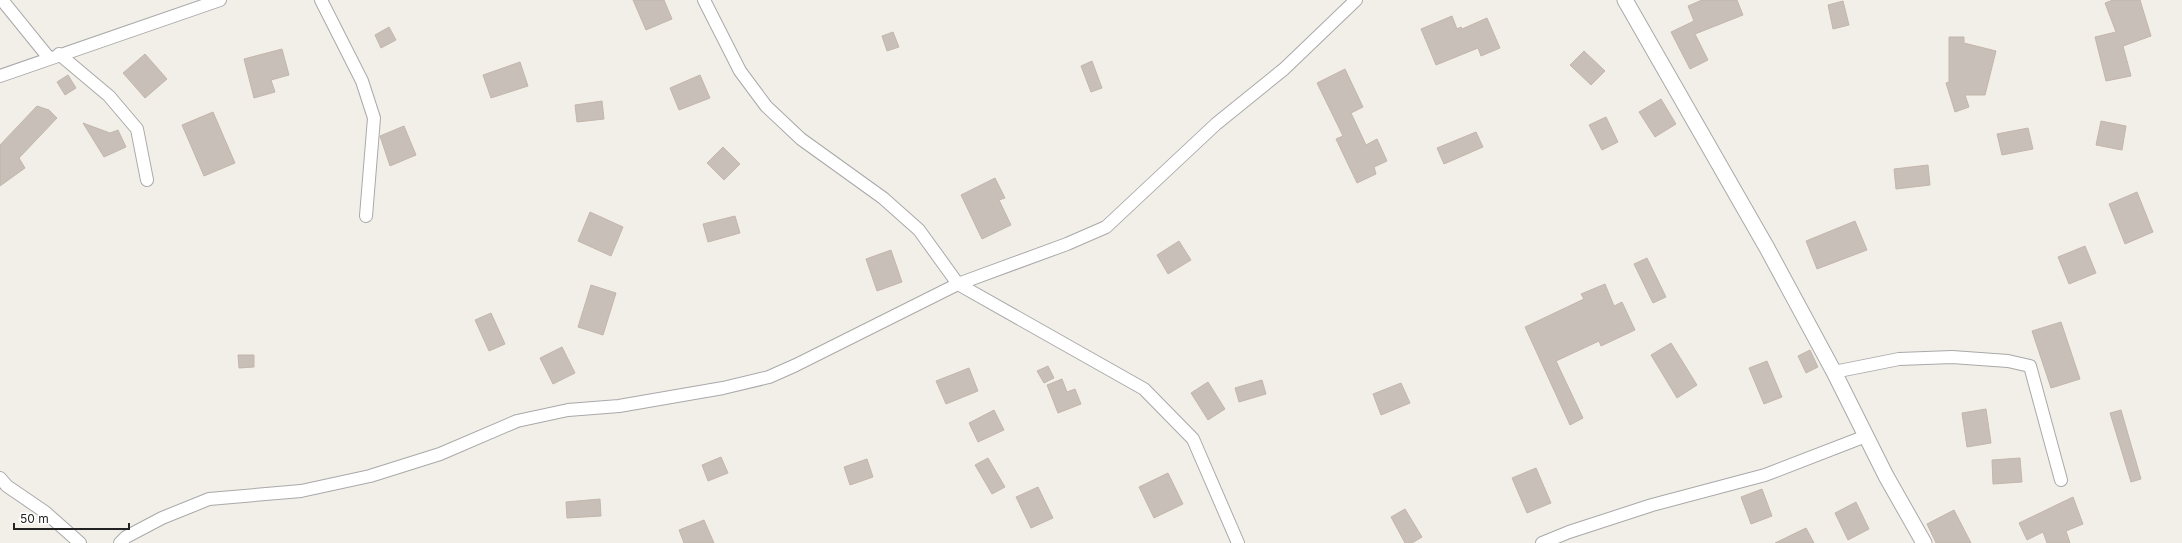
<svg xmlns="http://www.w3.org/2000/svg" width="2182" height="543" font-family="Inter,sans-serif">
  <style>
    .building { fill: #c7bfb8; stroke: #c4b6ab }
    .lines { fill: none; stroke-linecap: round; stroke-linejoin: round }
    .minor-casing { stroke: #a9a9a9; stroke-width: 14 }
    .tertiary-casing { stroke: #a9a9a9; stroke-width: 17 }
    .minor { stroke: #fff; stroke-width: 12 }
    .tertiary { stroke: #fff; stroke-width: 15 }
  </style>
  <rect width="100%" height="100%" fill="#f2efe9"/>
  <path class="building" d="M633 0H664L672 19 646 30Z
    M1702 0H1737L1743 15 1695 34 1708 60 1690 69 1671 32 1694 21 1688 6Z
    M2113 0H2140L2151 36 2123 46 2131 76 2106 81 2095 37 2116 32 2105 3Z
    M1843 1 1849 25 1833 29 1828 5Z
    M1452 16 1457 29 1461 27 1462 29 1487 18 1500 48 1481 56 1478 48 1436 65 1421 29Z
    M389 27 396 40 381 48 375 35Z
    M893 32 899 47 887 51 882 36Z
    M1949 37H1964V43L1996 51 1985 95H1965L1969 107 1955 112 1946 83 1949 82Z
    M282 49 289 75 271 80 275 92 254 98 244 59Z
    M1584 51 1605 71 1591 85 1570 65Z
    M145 54 167 79 145 98 123 73Z
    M1092 61 1102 88 1091 92 1081 66Z
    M520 62 528 86 491 98 483 75Z
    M1345 69 1363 107 1351 113 1366 145 1377 139 1387 161 1374 167 1376 174 1357 183 1336 139 1343 136 1317 83Z
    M68 75 76 88 65 95 57 82Z
    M700 75 710 98 679 110 670 88Z
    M1661 99 1676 124 1655 137 1639 112Z
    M602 101 604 119 577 122 575 105Z
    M37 106 49 110 57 118 19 158 25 168 0 186V145Z
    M213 112 235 163 204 176 182 125Z
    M1606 117 1618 142 1602 150 1589 125Z
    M2101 121 2126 126 2122 150 2096 145Z
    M83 123 110 133 118 130 126 147 104 157Z
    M404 126 416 155 390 166 380 136Z
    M2028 128 2033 149 2002 155 1997 134Z
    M1476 132 1483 147 1444 164 1437 148Z
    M723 147 740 164 724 180 707 163Z
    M1928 165 1930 185 1896 189 1894 169Z
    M995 178 1005 198 999 200 1011 225 982 239 961 195Z
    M2137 192 2153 232 2125 244 2109 204Z
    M590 212 623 227 611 256 578 241Z
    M735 216 740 233 708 242 703 224Z
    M1855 221 1867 250 1817 269 1806 241Z
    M1179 241 1191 260 1168 274 1157 255Z
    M2085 246 2096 273 2069 284 2058 257Z
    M891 250 902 282 877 291 866 259Z
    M1647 258 1666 297 1653 303 1634 264Z
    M1605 284 1614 306 1622 302 1635 330 1601 346 1599 341 1556 361 1583 418 1570 425 1525 327 1584 299 1581 294Z
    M591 285 616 293 603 335 578 327Z
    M491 313 505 344 489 351 475 320Z
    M2061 322 2080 379 2051 388 2032 331Z
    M1671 343 1697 385 1677 398 1651 355Z
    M562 347 575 373 553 384 540 358Z
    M1810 350 1818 367 1806 373 1798 356Z
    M238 355H254V367L239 368Z
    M1767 361 1782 397 1764 404 1749 368Z
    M1048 366 1054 378 1044 383 1037 371Z
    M969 368 978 391 946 404 936 381Z
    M1062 379 1067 392 1075 389 1081 404 1058 413 1047 385Z
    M1262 380 1266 394 1239 402 1235 388Z
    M1208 382 1225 409 1208 420 1191 393Z
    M1401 383 1410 403 1381 415 1373 394Z
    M1986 409 1991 443 1967 447 1962 413Z
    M994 410 1004 430 978 442 969 423Z
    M2121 410 2141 479 2131 482 2110 413Z
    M721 457 728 473 708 481 702 465Z
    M988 458 1005 487 992 494 975 465Z
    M2020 458 2022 482 1993 484 1992 460Z
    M867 459 873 477 850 485 844 467Z
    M1536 468 1551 503 1527 513 1512 478Z
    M1168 473 1183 504 1154 518 1139 487Z
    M1038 487 1053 518 1031 528 1016 497Z
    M1762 489 1772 516 1751 524 1741 497Z
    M2073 497 2083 524 2066 531 2070 543H2047L2043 532 2027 540 2019 523Z
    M600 499 601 516 567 518 566 502Z
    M1856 502 1869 529 1848 540 1835 513Z
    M1405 509 1422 537 1412 543H1405L1391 517Z
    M1954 510 1971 543H1936L1927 524Z
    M704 520 714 543H684L679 530Z
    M1806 528 1814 543H1775Z"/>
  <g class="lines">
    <defs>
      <path id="minor" d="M2 0 49 58
        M321 0 362 81 374 118 366 216
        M704 0 740 71 766 106 801 139 883 198 919 230 958 284 1144 389 1193 439 1238 543
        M59 54 109 96 137 129 147 180
        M0 76 220 0
        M1834 372 1899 359 1952 357 2008 361 2030 366 2061 480
        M0 478 7 486 45 512 80 543
        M120 543 126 537 162 518 209 499 301 491 370 476 440 454 517 421 568 410 619 406 723 388 769 377 796 365 958 284 1067 244 1106 227 1216 124 1284 69 1356 0
        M1542 543 1569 532 1652 505 1765 475 1866 436"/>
      <path id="tertiary" d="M1625 0 1767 248 1834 372 1886 476 1924 543"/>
    </defs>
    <use href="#minor" class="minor-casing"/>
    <use href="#tertiary" class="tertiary-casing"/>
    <use href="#minor" class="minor"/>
    <use href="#tertiary" class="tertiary"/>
  </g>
  <path d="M14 523v6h115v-6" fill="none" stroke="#222222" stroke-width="2"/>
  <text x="20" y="523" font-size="12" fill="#222222" stroke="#ffffff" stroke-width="3" paint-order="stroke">50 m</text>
</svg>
